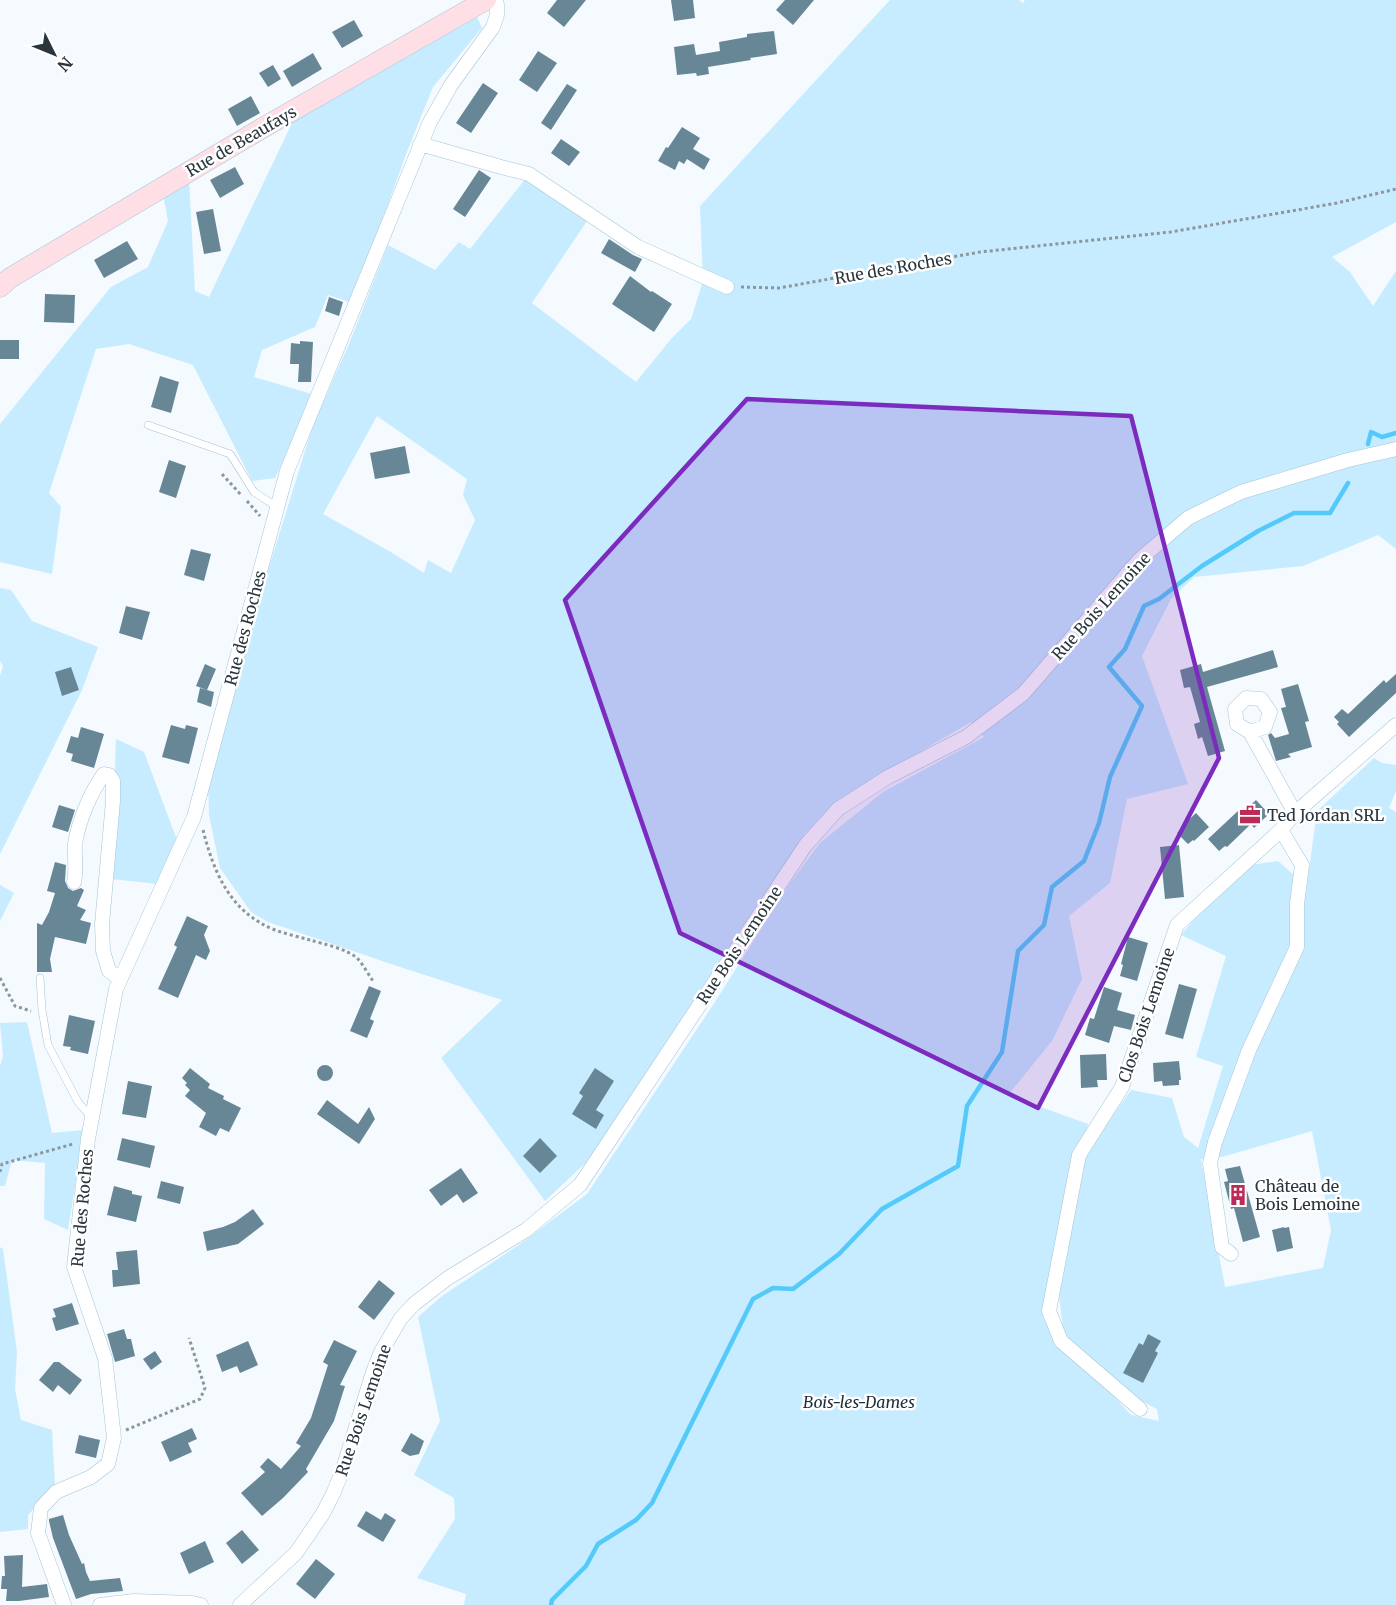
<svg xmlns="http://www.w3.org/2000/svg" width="1396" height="1605" font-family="Merriweather,serif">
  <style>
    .green { fill: #c7ecff; fill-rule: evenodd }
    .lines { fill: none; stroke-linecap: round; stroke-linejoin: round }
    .stream { stroke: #54cafb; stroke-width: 4.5 }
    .building { fill: #688796 }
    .lane-casing { stroke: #a5c5d5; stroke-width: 8 }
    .street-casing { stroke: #a5c5d5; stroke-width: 15 }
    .secondary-casing { stroke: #a5c5d5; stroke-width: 21 }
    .path { stroke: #8c969b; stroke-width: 3; stroke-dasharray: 3 3; stroke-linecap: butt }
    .lane { stroke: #fff; stroke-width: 7 }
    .street { stroke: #fff; stroke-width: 14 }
    .secondary { stroke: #fedfe5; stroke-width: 20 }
    .marked { fill: #7b2cbf; fill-opacity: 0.2; stroke: #7b2cbf; stroke-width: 4.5; stroke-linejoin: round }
    .labels { text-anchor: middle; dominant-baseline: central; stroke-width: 5; stroke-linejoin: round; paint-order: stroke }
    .street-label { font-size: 16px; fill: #29363d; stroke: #fff }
    .poi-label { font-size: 16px; fill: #29363d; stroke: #fff; text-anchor: start }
    .park-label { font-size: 16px; font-style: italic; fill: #1b2f39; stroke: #fff }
  </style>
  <rect width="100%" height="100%" fill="#f4fafe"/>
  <path class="green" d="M890 0H1019L1023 3 1025 0H1396V222L1332 257 1350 272 1373 306 1396 271V549L1378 535 1303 566 1194 577 1171 599 1142 656 1188 784 1127 799 1110 883 1069 916 1082 979 1052 1041 1008 1095 1088 1124 1043 1318 1131 1415 1159 1421 1157 1409 1124 1392 1064 1335 1059 1296 1087 1151 1131 1090 1172 1098 1184 1137 1198 1148 1223 1066 1196 1057 1226 956 1181 935 1201 911 1250 865 1278 861 1294 875 1297 913 1306 892 1317 811 1374 758 1382 763 1396 765V791L1389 808 1396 812V1605H464L466 1594 417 1578 455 1519 454 1498 414 1475 440 1421 418 1317 442 1296 520 1244 587 1194 715 1002 790 883 820 843 883 792 984 737 971 722 835 802 805 834 594 1155 545 1201 441 1058 502 1000 391 964 268 922 251 912 220 868 209 815 208 781 259 600 313 425 349 344 388 245 435 270 459 242 470 249 526 178 587 221 532 303 636 382 671 339 691 319 703 281 700 206ZM377 416 467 479 463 495 475 520 451 573 428 560 424 573 389 551 323 514ZM1312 1131 1331 1230 1323 1268 1225 1287 1201 1159 1222 1157Z
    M477 17 482 28 433 87 408 149 352 303 328 295 315 327 262 350 254 377 315 395 275 478 252 481 193 365 129 344 96 349 49 493 61 507 52 574 0 562V424L111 287 148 267 168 221 163 193 189 181 195 291 209 297 293 121Z
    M0 588 11 590 32 621 98 647 82 690 0 854V676L3 666 0 661Z
    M116 739 144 752 177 840 158 884 111 879Z
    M0 885 14 893 0 921Z
    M27 1022 52 1133 84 1130 68 1230 44 1219 45 1163 12 1160 5 1186H0V1066L3 1056 0 1023Z
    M0 1247 3 1249 17 1352 15 1389 21 1420 52 1430 55 1486 28 1515V1529L0 1532Z"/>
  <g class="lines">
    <path class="stream" d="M1368 444 1371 432 1382 437 1396 433
      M551 1605 552 1600 586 1566 598 1544 636 1520 652 1503 753 1299 773 1288 793 1289 839 1254 882 1209 958 1166 967 1106 1002 1052 1018 951 1044 925 1052 887 1084 861 1099 823 1110 777 1142 706 1109 667 1125 649 1144 606 1159 599 1202 566 1258 531 1294 513H1330L1348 483"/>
  </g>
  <path class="building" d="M557 0H586L564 27 547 13Z
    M671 0H693L695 18 674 21Z
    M785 0H814L793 25 776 10Z
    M354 20 363 36 342 48 332 32Z
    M774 31 777 54 750 58 751 60 708 67 709 74 697 76 696 73 677 75 674 47 694 44 696 55 720 51 719 42 747 37V34Z
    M538 51 557 63 537 92 519 80Z
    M313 53 322 69 292 87 283 71Z
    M273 65 281 79 268 87 259 73Z
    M483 83 498 93 471 133 456 123Z
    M567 84 577 90 551 130 541 123Z
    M251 96 260 113 237 126 228 109Z
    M682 127 700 138 693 149 710 159 704 170 687 159 684 164 679 161 675 170 658 161 666 147 668 148Z
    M561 139 580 152 569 166 551 153Z
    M235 167 244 184 220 198 210 180Z
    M479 170 491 178 465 217 453 209Z
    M213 209 221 251 204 254 196 212Z
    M609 239 633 255 642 259 635 272 601 253Z
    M127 241 138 259 104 278 94 260Z
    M630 276 651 292 652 291 672 304 654 332 612 304Z
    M45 294 75 295 74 323 44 322Z
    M329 297 343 302 339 316 325 311Z
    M0 340H19V359H0Z
    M300 341 313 342 311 382H298L299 364H290L291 343 300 344Z
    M160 376 179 382 171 413 151 407Z
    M405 446 410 473 375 479 370 453Z
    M169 460 186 466 176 498 159 492Z
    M191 549 211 554 204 581 184 575Z
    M126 606 150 612 142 640 119 633Z
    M1273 650 1278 667 1207 687 1225 751 1208 756 1202 737 1198 739 1194 724 1200 722 1190 687 1184 688 1180 670 1201 664 1203 672Z
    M205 664 216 669 207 690 196 686Z
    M71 667 79 690 62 696 55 672Z
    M1396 674V693L1349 737 1337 724 1339 722 1334 717 1342 709 1348 714 1384 680 1386 683Z
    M1298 684 1309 721 1305 722 1312 747 1288 754 1291 757 1276 761 1268 735 1271 733 1275 738 1289 734 1281 708 1286 707 1281 689Z
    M200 688 214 692 211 707 197 702Z
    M171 725 185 729 186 725 198 728 189 764 162 757Z
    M81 727 104 734 94 768 71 761 73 754 66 752 71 736 78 738Z
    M1256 800 1269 814 1254 828 1251 824 1227 847 1225 846 1219 851 1208 839 1239 810 1242 813Z
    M59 805 75 810 68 832 52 827Z
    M1196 813 1209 827 1194 841 1193 840 1188 844 1177 833 1183 828 1181 827Z
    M1179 845 1184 897 1165 899 1160 847Z
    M55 862 66 865 65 881 68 888 73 891 81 888 84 890 77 906 86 910 80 920 91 923 86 944 55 937 50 959 52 972H37V923L42 925 49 912 55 893 47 891Z
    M187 916 208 926 204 935 210 951 206 960 196 955 178 998 158 989 177 947 174 945Z
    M1128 937 1148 943 1137 981 1120 976 1123 965 1121 964Z
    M1179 984 1197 989 1183 1039 1165 1034Z
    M369 986 381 991 370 1019 374 1021 367 1038 350 1031Z
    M1104 987 1122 993 1117 1010 1135 1015 1131 1030 1114 1026 1109 1043 1085 1035 1090 1018 1094 1019Z
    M69 1015 95 1021 88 1054 70 1050 71 1047 63 1046Z
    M1106 1054 1107 1080H1097L1098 1087 1081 1088 1080 1055Z
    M1179 1061 1181 1080H1179V1085L1163 1086 1162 1081 1154 1082 1153 1063Z
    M317 1073a8 8 0 1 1 16 0a8 8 0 1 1-16 0Z
    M190 1068 210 1084 208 1088 224 1096 223 1099 241 1108 229 1132 220 1128 216 1136 199 1127 206 1113 185 1096 190 1090 185 1085 187 1083 182 1078Z
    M595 1068 614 1081 596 1110 604 1115 596 1129 572 1114 583 1096 579 1093Z
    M128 1081 152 1086 146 1118 122 1114Z
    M327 1100 358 1124 369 1107 375 1119 359 1144 317 1114Z
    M122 1138 155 1146 150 1168 117 1160Z
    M540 1138 557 1156 540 1173 523 1156Z
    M1240 1166 1260 1237 1243 1242 1234 1208 1231 1209 1224 1182 1228 1181 1225 1169Z
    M461 1168 478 1193 463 1203 457 1194 441 1206 429 1190Z
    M161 1181 184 1187 180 1204 157 1198Z
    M114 1186 132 1191V1194L142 1196 136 1222 107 1215Z
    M253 1209 264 1224 238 1244 207 1251 203 1232 223 1227 235 1222Z
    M1284 1227V1228L1289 1227 1293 1248 1277 1252 1272 1230Z
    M137 1250 140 1284 113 1287 112 1270H118L116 1252Z
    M379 1280 395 1293 374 1320 358 1307Z
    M72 1303 79 1324 56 1331 52 1318 56 1317 53 1309Z
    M124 1329 127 1339H131L135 1356 115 1362 107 1334Z
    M1148 1334 1161 1341 1155 1351 1158 1353 1143 1383 1123 1373 1139 1343 1143 1345Z
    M334 1340 357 1351 340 1385 345 1386 334 1421 306 1469 308 1472 283 1498 262 1516 241 1493 265 1472 260 1467 268 1458 281 1469 301 1446 296 1443 311 1418 328 1365 323 1362Z
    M248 1341 258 1365 240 1373 237 1366 222 1372 216 1355Z
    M155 1351 162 1362 151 1370 143 1359Z
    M54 1362H59L82 1380 70 1395 58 1385 53 1392 39 1380Z
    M192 1428 197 1439 188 1443 192 1452 170 1462 161 1442Z
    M411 1433 424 1441 419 1454 410 1456 401 1451Z
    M79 1435 100 1440 96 1458 75 1453Z
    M366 1511 381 1520 385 1513 396 1520 383 1542 357 1526Z
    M63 1515 69 1535 82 1564 84 1563 86 1572 90 1581 120 1578 123 1591 91 1594 76 1599 53 1538 49 1521V1519Z
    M242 1530 259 1550 242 1564 226 1543Z
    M205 1541 214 1562 189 1574 180 1553Z
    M23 1555 22 1587 47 1584 49 1597 19 1601H6L7 1589H1L2 1576H5L4 1556Z
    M316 1559 335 1574 315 1599 296 1584Z"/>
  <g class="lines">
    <defs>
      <path id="lane" d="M148 425 230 454 254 492 277 507
        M40 978 42 1010 48 1045 78 1102 91 1117"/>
      <path id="street" d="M420 144 501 167 529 174 638 247 727 287
        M1250 732 1265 727 1270 712 1261 699 1246 698 1235 709 1237 724 1250 732 1295 813
        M74 882C77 869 74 857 75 844 79 820 90 793 104 774L109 775 113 781V801L102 924 103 951 109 971 120 979
        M1231 1254 1222 1247 1210 1163 1215 1142 1249 1050 1297 947V904L1302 865 1281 830
        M1140 1409 1061 1341 1049 1311 1079 1155 1122 1087 1177 925 1281 830 1295 813 1396 725
        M64 1605 38 1533 41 1508 56 1492 91 1477 108 1464 114 1438 105 1358 74 1267 88 1139 116 989 194 817 287 471 430 122 451 85 493 27 497 15V5L496 0
        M100 1605 134 1601 192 1603 201 1605
        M240 1605 296 1553 322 1515 333 1494 342 1472 373 1372 381 1352 401 1318 414 1304 448 1278 526 1230 580 1185 805 846 838 809 888 777 966 737 1023 694 1139 560 1188 518 1241 492 1348 460 1396 449"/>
      <path id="secondary" d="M0 287 10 278 259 130 486 0"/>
    </defs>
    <use href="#lane" class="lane-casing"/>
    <use href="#street" class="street-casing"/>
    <use href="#secondary" class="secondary-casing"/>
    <path class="path" d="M741 287 779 288 980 252 1171 232 1337 203 1396 189
      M222 474 242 496
      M247 501 260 516
      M203 830C214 873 230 912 275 930 286 934 299 937 310 940 324 944 347 949 357 958 363 964 368 974 373 981
      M0 978 15 1006 31 1011
      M0 1172 2 1164 73 1144
      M126 1430 200 1399 205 1388 189 1338"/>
    <use href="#lane" class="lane"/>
    <use href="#street" class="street"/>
    <use href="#secondary" class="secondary"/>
  </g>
  <path class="marked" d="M747 399 1131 416 1219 758 1038 1108 680 933 565 600Z"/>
  <defs>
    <symbol id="office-bare" viewBox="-9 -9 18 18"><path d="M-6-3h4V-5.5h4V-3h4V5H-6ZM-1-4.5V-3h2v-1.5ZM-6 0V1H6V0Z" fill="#bb2b55" stroke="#fff" stroke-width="2.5" paint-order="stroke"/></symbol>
    <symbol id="building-bare" viewBox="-9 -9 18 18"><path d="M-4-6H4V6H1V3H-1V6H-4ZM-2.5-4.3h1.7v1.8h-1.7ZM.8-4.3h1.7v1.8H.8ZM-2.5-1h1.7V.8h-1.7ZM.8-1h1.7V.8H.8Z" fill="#bb2b55" stroke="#fff" stroke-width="2.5" paint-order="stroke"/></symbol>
  </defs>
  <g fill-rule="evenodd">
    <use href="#office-bare" x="1235" y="800" width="30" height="30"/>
    <use href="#building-bare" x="1223" y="1180" width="30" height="30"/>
  </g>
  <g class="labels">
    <g class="street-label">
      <text transform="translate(241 141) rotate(-30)">Rue de Beaufays</text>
      <text transform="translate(893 268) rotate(-10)">Rue des Roches</text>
      <text transform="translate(1101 606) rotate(-48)">Rue Bois Lemoine</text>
      <text transform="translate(245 628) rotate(-75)">Rue des Roches</text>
      <text transform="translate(739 945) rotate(-56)">Rue Bois Lemoine</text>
      <text transform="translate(1146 1015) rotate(-71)">Clos Bois Lemoine</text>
      <text transform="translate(82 1208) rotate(-85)">Rue des Roches</text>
      <text transform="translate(363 1410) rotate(-71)">Rue Bois Lemoine</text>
    </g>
    <g class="poi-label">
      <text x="1267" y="815">Ted Jordan SRL</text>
      <text x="1255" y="1186">Château de<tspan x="1255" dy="18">Bois Lemoine</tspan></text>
    </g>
    <g class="park-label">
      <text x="859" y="1402">Bois-les-Dames</text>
    </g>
  </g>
  <g transform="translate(54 54) rotate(133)" stroke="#ffffff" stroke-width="4.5" paint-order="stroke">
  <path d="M0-4.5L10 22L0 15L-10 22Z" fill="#29363d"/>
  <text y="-9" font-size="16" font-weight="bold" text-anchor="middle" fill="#29363d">N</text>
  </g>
</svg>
